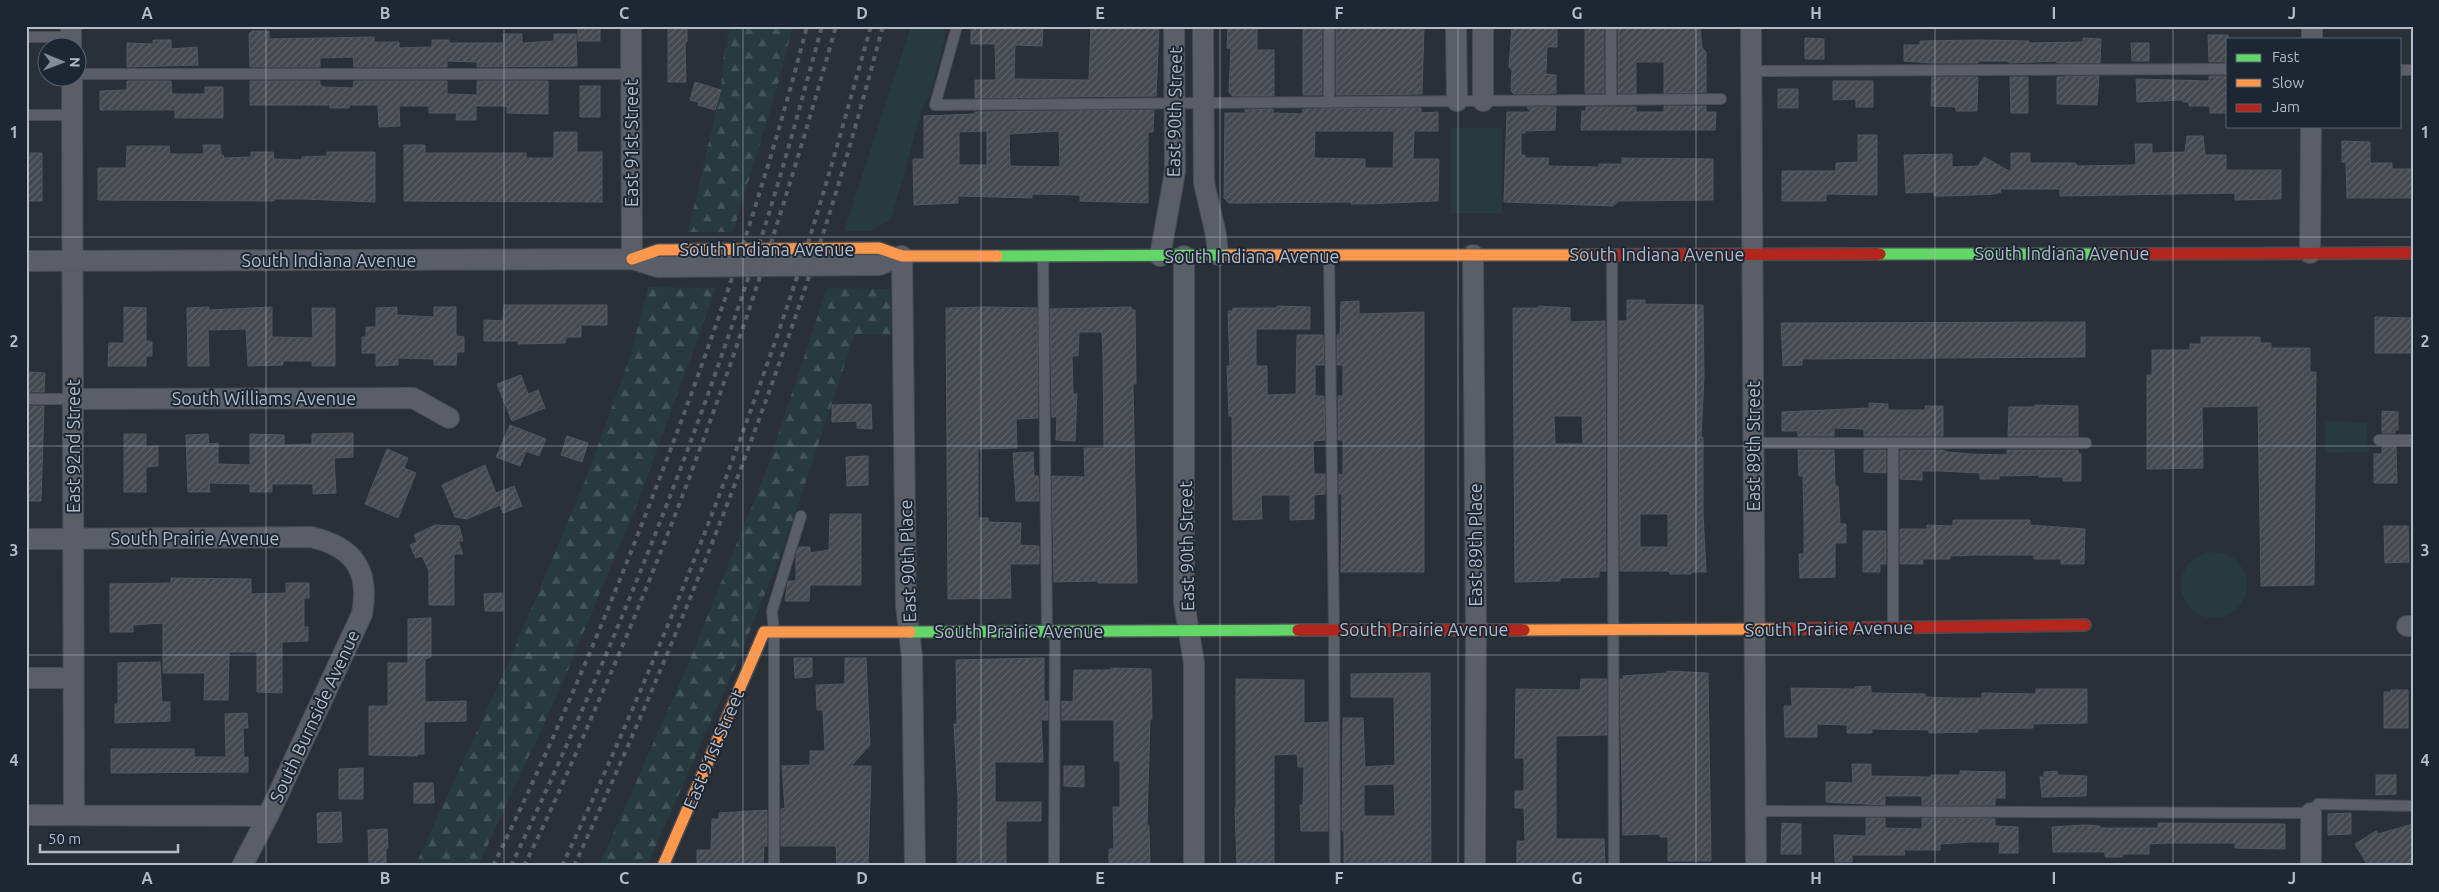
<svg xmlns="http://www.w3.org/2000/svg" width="2439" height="892" font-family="Ubuntu,sans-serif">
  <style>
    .green { fill: #273a3e }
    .forest { fill: url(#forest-firs) }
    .building { fill: url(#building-hatch); stroke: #52575f; fill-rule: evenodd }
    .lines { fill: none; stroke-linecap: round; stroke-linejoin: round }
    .lane-casing { stroke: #484c53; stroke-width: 12 }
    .street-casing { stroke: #484c53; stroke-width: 22 }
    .fast-casing { stroke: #484c53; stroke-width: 14 }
    .slow-casing { stroke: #484c53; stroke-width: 14 }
    .jam-casing { stroke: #484c53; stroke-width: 14 }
    .lane { stroke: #5a5e66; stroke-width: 10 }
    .street { stroke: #5a5e66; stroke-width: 20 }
    .fast { stroke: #63d668; stroke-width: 11 }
    .slow { stroke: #ff974d; stroke-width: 11 }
    .jam { stroke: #b3261e; stroke-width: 11 }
    .rail { stroke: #595d64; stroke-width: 4; stroke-dasharray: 5 5; stroke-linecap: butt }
    .grid { fill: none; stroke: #b4bcc9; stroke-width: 1; stroke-opacity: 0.55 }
    .labels { text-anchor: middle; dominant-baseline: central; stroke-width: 4; stroke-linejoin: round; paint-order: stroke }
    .street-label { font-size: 18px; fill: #b4bcc9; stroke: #1d2633 }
    .neatline { fill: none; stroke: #b4bcc9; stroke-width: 2 }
    .grid-label { font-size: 16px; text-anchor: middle; font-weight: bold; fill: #b4bcc9 }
  </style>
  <defs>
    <pattern id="forest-firs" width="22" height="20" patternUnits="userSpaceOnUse" patternTransform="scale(1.25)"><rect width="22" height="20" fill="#273a3e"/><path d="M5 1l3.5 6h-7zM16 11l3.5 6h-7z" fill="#445559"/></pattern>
    <pattern id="building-hatch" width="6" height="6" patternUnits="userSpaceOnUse" patternTransform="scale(1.25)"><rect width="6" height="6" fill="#444950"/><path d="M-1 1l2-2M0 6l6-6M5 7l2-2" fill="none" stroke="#5d6168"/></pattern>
  </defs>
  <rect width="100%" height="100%" fill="#2a3038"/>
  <path class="green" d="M911 26H948L930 95 923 106 891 220 870 231H844Z
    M1451 128H1502V213H1451Z
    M2325 421 2367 422 2368 452 2325 453Z
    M2181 585a33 33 0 1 1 66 0a33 33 0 1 1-66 0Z"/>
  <path class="forest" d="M730 26H793L777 88 733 232H688L721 90 724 53Z
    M648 287 716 288 637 504 559 691 478 866H415L508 664 585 481 629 360Z
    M827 288 890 289 891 335 855 334 784 547 739 658 647 866H599L686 669 765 474Z"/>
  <path class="building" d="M578 26H600V41H578Z
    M668 26H687V42H685L686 82H668Z
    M971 26H1043L1042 46 1015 45 1014 79 1089 80 1091 26H1159L1156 96 975 98V80H996L995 44H971Z
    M1303 26H1322V95H1303Z
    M1424 26 1422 94 1336 95V27Z
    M1512 26H1557V47H1547L1546 74 1556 75V93L1514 94 1511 91 1512 70 1509 67Z
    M1585 26H1604V93H1585Z
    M1618 26H1700L1702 48 1706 52V92L1664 93V62H1636V93H1618Z
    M1228 27H1257V50H1274V96H1232L1229 92 1231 48H1227Z
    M252 31H269V39L374 37V42H399V48L432 47V40H449V43H504L503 34H522V43L554 41V34H576L577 66 477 67V62L447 61V67H354L353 57 320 58V67H250L249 34Z
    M2208 35H2228V62H2209Z
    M1805 38 1824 39V59H1805Z
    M2083 38 2101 39 2100 63H2057V61L2010 63 2007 61H1978V63H1932L1904 61V45H1920V41L1980 40 2029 41V43L2083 42Z
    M153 40H171V49L197 47 198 65 127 67V43L153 44Z
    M2131 43H2149V61H2132Z
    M2099 76 2097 105 2057 104V77Z
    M2209 76H2228V113H2210V106H2189V102H2183V100L2137 102 2136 79 2209 81Z
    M1932 77H1978L1977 111H1956V107L1931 106Z
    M2010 77H2028V113H2011Z
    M127 81H171L172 94H205V87H223V118H175V110H100V91L127 90Z
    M250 81H320V85L324 87 353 88 354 81H447V94L476 95V120H456L457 113H429V106H399L400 126 379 127 378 105H349V108H330V105H250Z
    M477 81H548V114L507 113V106H477Z
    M1833 81H1873V107H1856V99L1833 100Z
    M695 82 721 90 715 110 698 105 699 102 690 100Z
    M580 86H600V117H580Z
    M1778 89H1798V108H1778Z
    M1664 106H1706V112H1716L1715 130H1581L1582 111H1586V107H1636V112H1664Z
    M1527 107H1556L1555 130 1525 131V133H1521V155H1525V158H1549L1548 166 1599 167V164H1622V158L1713 159V200L1619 201 1613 206 1504 202 1507 112H1531Z
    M1421 108V113L1438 112V131H1414L1413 159H1439L1438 201 1364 204H1351V202L1238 203H1229L1224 198 1225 113H1247L1244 110 1273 109V113L1302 114 1303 109ZM1315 131H1394L1393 168H1365V159L1314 158Z
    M1154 110 1153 132H1148V203L1080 201V195L1032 194V198L958 196V203L914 205 913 159H924V116L975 114V112ZM987 131V165H959V132ZM1059 131 1060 167 1010 166 1009 134Z
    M554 132H577V152H602V202L404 201V145H425V153H526V158H554Z
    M1858 135H1877V195L1826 194V201H1782V171H1836V163L1858 162Z
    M2187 136H2203L2205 155H2226V170H2281V199L2235 200V193L2060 196V189H2000L2001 192 1995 194 1948 196H1934V192L1906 193 1904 155 1952 154V167L1978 166 1984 157 2011 172V153H2030V163H2075L2078 166 2136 165 2135 144H2152V153L2185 152Z
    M2342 141 2370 142V163H2392V169H2413V198H2347L2346 162H2342Z
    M203 145H220L221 155H223L224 158 251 157V152H273L274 159 302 160V157L327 156V152H375V202L303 199H274V201L98 200V168H126L127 146H169L170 154H204Z
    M26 153H42V201H26Z
    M1627 300H1645V304L1703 305 1704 377 1701 437H1703V513L1706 572H1692L1691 574H1670L1669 571H1620L1619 321H1627ZM1640 514H1668V547H1640Z
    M1359 301V314L1424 312V572H1341L1342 494H1339V474L1343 475V440H1338V396H1343V365H1337V335L1340 334 1341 302Z
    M504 305H607V325H581V337H566L565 343 518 344V341H484V320L503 321Z
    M1277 306 1310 307V329H1256V366H1267V395L1296 394 1297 335H1323L1324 365H1315V396H1324L1325 440 1314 441 1313 445 1314 474H1325V494L1314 495V519L1290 520V495H1261L1262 519 1233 520 1232 416H1229L1227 366H1230L1228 311H1232L1233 308H1277Z
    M1539 306 1570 308V322L1605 321 1606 571H1599V577L1560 578V581L1515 582 1513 308H1539ZM1554 416H1582L1583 444H1555Z
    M124 307 146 308V341L152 342V356H146V366H108L109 343H124Z
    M209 307V310L272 307V337L313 338 312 308H335V366H312V361H283V365L248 366 246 329 208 330 209 366H188L187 308Z
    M397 307V315L434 317V307H456V336L464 337V352H457L456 365H434V359L398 358V365L376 366V353H362V337H366V327H376V308Z
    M985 307 1037 308 1038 418 1016 419 1017 448 978 449V518H988V522L1021 523 1020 545 1039 546V564H1010L1011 598 948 599 946 308Z
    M1131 307 1132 310H1135L1136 384H1133L1137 583H1098V581L1054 582 1052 476 1085 477 1084 448H1104L1103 356 1102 332H1079L1078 356H1072L1073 394H1077L1075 441 1056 440 1057 417H1052L1050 309Z
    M2375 317 2413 318V353H2375Z
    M2085 322V357L1802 359V365L1783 366 1781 323Z
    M2201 337H2260V343H2271V348H2310V372H2316L2314 585 2261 586 2258 406 2202 407 2203 468 2147 469V375H2152V350H2190V344H2201Z
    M26 372 45 373 44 392H26Z
    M521 375 528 394 538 390 545 408 512 421 497 384Z
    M1869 403 1888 404V410H1925V406H1943V436H1864V429L1834 428V436H1798V431H1782V412L1869 408Z
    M871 404 872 429 857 428V421L832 422V405Z
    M2035 405 2078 406V436H2008L2009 407H2035Z
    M26 406H44L41 501H26Z
    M2382 411 2398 412V430H2395V433H2382Z
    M510 425 546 439 539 456 526 451 520 466 496 457Z
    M353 433V457L334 458 336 493 313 494V484H272V492H250V484L209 483 210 492H188L186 435 208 434 209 444 218 443V464L250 465V434L284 435V445L312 444V434Z
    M124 434H146V447L158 446V466L146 467V492H124Z
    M567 436 588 443 582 462 561 455Z
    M2382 447H2396L2397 483H2374V454H2382Z
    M387 449 408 458 404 468 416 473 398 518 365 504Z
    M1798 450H1834L1835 486H1838L1840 524H1846V543H1835V577L1800 578 1799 554H1804V520L1803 476H1799Z
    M1864 450H1886V473L1864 472Z
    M1900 450H1943L1947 452 1970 454 2007 455V450H2078V454H2081V481H2063V477H2039V475L1999 476V479H1980V473L1939 471H1922V480L1900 479Z
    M1033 452 1034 476H1038L1039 501H1016L1013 453Z
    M868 456V485L847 486 846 457Z
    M485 465 496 493 514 486 522 506 503 513 500 505 467 519 455 517 442 485Z
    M830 514H861V585H810L809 601H785L788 581H796V555L799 547H810V553L829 550Z
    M1953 520H2030V525L2085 529 2084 564H2061V559H2034V555H1976L1950 556V559H1923V564H1900V529H1927V525L1953 526Z
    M435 525 459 526 463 541H458L463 554H454V605H429V571L422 556 416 558 410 545 417 542 414 535Z
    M2384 526H2408L2409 562 2385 563Z
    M1863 531H1886V564H1880V572H1863Z
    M171 578 251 579V594L286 593V583H309V598H304V627H308V641L282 642V693L257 692V652H229L228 700H204L205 673H163V623L133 625V632H110V584L171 583Z
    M502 593 503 611H485L484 594Z
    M431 618V657L425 659V702L466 701V721L424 722V754H417V756L369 755V706H388V663H408V619Z
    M794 658H812V677L795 678Z
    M845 658H866L870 745 851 766H871L868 866H837L836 846H781V809L785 808 782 766 810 765V751H825L823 710H817L816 685 845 684Z
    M1044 658V701H1048V720H1041L1043 762H995V802H1041V821H1006V866H957L958 798 954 724H957L956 660Z
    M160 662 162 702H170V721L115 723V704H118V663Z
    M1111 668 1151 669 1152 719H1150L1147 826H1149L1150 866H1109V849H1114L1113 807H1120V761H1114V720H1062V701L1073 702 1074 670H1111Z
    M1667 671 1708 673 1711 861H1668V837H1660V834L1623 835 1620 679H1624L1623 676 1667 673Z
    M1430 673 1431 862 1344 863V831H1342L1343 718H1363L1365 767 1395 765 1394 697H1351V674ZM1394 784 1395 816H1364V785Z
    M1236 679 1304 680V723L1328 722V831H1301L1300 805H1303L1304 767H1298L1297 754 1274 755V866H1237L1235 808H1236Z
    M1581 679H1607V735L1556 736V839H1604L1605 866H1517V841H1525L1524 808H1515V791H1524V758H1515L1516 689 1580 690Z
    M1871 686V693L1925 694V697L1952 698H1982V693L2036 694V689H2087V723L2033 724V728L1978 729V732L1929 733V730L1872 729V733H1847V725L1817 724V737H1785L1784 706H1792L1791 688 1855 689V687Z
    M2391 690H2408V728H2384V692H2391Z
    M247 713 248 728H243L244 758 248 757V772L111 773V749H194V757H226L225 714Z
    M1852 764H1871V776L1931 777V775H1960V771L2005 772V798H1995V805H1922V796H1885V805L1826 802V782L1853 783Z
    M1064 766H1084V787L1064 786Z
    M363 768V799H339V769Z
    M2057 771 2058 775 2087 776 2086 796 2042 797 2040 777H2044V772Z
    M2376 775H2396V794L2376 795Z
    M414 783H433L434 803H414Z
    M767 810V846H764L763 866H697V850H711L712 819H719V813Z
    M341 812 342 842 318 843 317 813Z
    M2351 813V834L2328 835V814Z
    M1866 818H1885V828L1922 829V818L1995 819V826L2018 827V853H1999L2000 842H1970L1940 844V850H1904L1905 855H1852V862H1835L1834 835 1866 836Z
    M1782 823 1801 824V854H1781Z
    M2158 823 2285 824V849L2235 848V843H2168L2149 844V854H2122V857H2105V852H2053L2052 827 2084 825 2100 826V828H2158Z
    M2413 824V866H2368L2355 844 2376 831 2378 834Z
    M387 829 388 848H386V865H369L368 830Z"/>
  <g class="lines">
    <defs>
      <path id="lane" d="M957 26 935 105 1721 99
        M1329 26V102
        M1611 26V100
        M26 37H71
        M2400 70H2413
        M1751 71 2228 69
        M78 74H631
        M26 115H72
        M1612 256 1614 866
        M1043 257 1047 630
        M1329 257 1334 629 1335 866
        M26 399H73
        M2379 440H2413
        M1753 443H2086
        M1893 443V627
        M1755 811 2311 813 2318 804 2413 806
        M774 866V632L772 611 801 516
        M1054 866 1055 632"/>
      <path id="street" d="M71 26V48
        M631 26 632 259
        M1203 26 1204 183 1216 235 1218 255
        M1456 26 1457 101
        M1483 26V101
        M1751 26 1756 866
        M2312 26V39
        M72 78 74 815
        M2310 253 2311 126
        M1473 255 1476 628 1475 866
        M1160 256 1175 172 1174 26
        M1184 256V602L1194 663V866
        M26 261 632 259 658 267 879 265 902 256 906 605 912 657 915 866
        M73 399 413 398 449 418
        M26 539 311 537C354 547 370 570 362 614L268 816 242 866
        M2407 626H2413
        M26 678H73
        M2311 813V866
        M26 815 268 816"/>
      <path id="fast" d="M1880 254H2109
        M997 256 1228 255
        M910 632 1298 630"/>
      <path id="slow" d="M1228 255H1590
        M632 259 658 250 879 248 902 256H997
        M1524 630 1781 629
        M663 866 764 632H910"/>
      <path id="jam" d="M2109 254 2413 253
        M1590 255 1880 254
        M1781 629 2085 625
        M1298 630H1524"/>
    </defs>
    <use href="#lane" class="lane-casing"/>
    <use href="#street" class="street-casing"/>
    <use href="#fast" class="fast-casing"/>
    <use href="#slow" class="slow-casing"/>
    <use href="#jam" class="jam-casing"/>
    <use href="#lane" class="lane"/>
    <use href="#street" class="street"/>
    <use href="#fast" class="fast"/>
    <use href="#slow" class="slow"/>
    <use href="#jam" class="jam"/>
    <path class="rail" d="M493 866C556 737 611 606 662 472 718 326 768 178 807 26
      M511 866C597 685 673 500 737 311 770 217 796 122 822 26
      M524 866C553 808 578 748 604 689 697 474 773 252 836 26
      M562 866C650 678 727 486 793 289 822 203 846 114 871 26
      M574 866C669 660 753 450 823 234 845 166 864 96 883 26"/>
  </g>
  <path class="grid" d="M266 26V866M504 26V866M743 26V866M981 26V866M1220 26V866M1458 26V866M1696 26V866M1935 26V866M2173 26V866M26 237H2413M26 446H2413M26 655H2413"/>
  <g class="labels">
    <g class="street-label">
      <text transform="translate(1174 112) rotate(-89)">East 90th Street</text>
      <text transform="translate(631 143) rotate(-90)">East 91st Street</text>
      <text x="767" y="249">South Indiana Avenue</text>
      <text x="2062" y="253">South Indiana Avenue</text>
      <text x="1657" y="254">South Indiana Avenue</text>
      <text x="1252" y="256">South Indiana Avenue</text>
      <text x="329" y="260">South Indiana Avenue</text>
      <text x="264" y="398">South Williams Avenue</text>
      <text transform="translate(73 446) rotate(-90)">East 92nd Street</text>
      <text transform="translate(1753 446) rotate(-90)">East 89th Street</text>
      <text x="195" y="538">South Prairie Avenue</text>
      <text transform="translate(1475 545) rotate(-90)">East 89th Place</text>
      <text transform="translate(1186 546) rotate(-91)">East 90th Street</text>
      <text transform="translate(907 561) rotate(-92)">East 90th Place</text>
      <text transform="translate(1829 628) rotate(-1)">South Prairie Avenue</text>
      <text x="1424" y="629">South Prairie Avenue</text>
      <text x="1019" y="631">South Prairie Avenue</text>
      <text transform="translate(314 716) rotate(-65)">South Burnside Avenue</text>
      <text transform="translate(713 749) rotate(-67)">East 91st Street</text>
    </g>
  </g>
  <rect width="2439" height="892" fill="none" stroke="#1d2633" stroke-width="55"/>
  <rect x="2226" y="38" width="175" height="90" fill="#1d2633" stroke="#59626f"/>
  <rect x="2236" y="54" width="25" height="8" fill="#63d668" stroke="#59626f"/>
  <text x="2272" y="62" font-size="15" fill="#b4bcc9">Fast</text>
  <rect x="2236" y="79" width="25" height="8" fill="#ff974d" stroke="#59626f"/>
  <text x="2272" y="88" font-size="15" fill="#b4bcc9">Slow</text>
  <rect x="2236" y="104" width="25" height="8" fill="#b3261e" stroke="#59626f"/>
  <text x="2272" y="112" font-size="15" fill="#b4bcc9">Jam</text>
  <g transform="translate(62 62) rotate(91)"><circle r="24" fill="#1d2633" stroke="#59626f"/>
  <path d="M0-4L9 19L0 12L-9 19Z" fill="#848b96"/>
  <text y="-8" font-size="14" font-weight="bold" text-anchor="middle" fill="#b4bcc9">N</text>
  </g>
  <path d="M40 844v8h138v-8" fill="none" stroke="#b4bcc9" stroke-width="2.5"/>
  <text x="48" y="844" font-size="15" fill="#b4bcc9" stroke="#1d2633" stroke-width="4" paint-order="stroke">50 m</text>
  <rect x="28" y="28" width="2384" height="836" class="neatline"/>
  <g class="grid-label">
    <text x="147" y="19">A</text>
    <text x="385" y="19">B</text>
    <text x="624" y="19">C</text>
    <text x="862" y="19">D</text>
    <text x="1100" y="19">E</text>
    <text x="1339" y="19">F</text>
    <text x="1577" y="19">G</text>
    <text x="1816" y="19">H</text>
    <text x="2054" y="19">I</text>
    <text x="2292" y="19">J</text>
    <text x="14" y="138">1</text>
    <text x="2425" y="138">1</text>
    <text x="14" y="347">2</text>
    <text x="2425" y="347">2</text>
    <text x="14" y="556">3</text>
    <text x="2425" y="556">3</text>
    <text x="14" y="766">4</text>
    <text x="2425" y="766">4</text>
    <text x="147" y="884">A</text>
    <text x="385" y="884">B</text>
    <text x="624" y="884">C</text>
    <text x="862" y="884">D</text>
    <text x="1100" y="884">E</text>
    <text x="1339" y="884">F</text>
    <text x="1577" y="884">G</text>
    <text x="1816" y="884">H</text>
    <text x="2054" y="884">I</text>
    <text x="2292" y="884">J</text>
  </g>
</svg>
